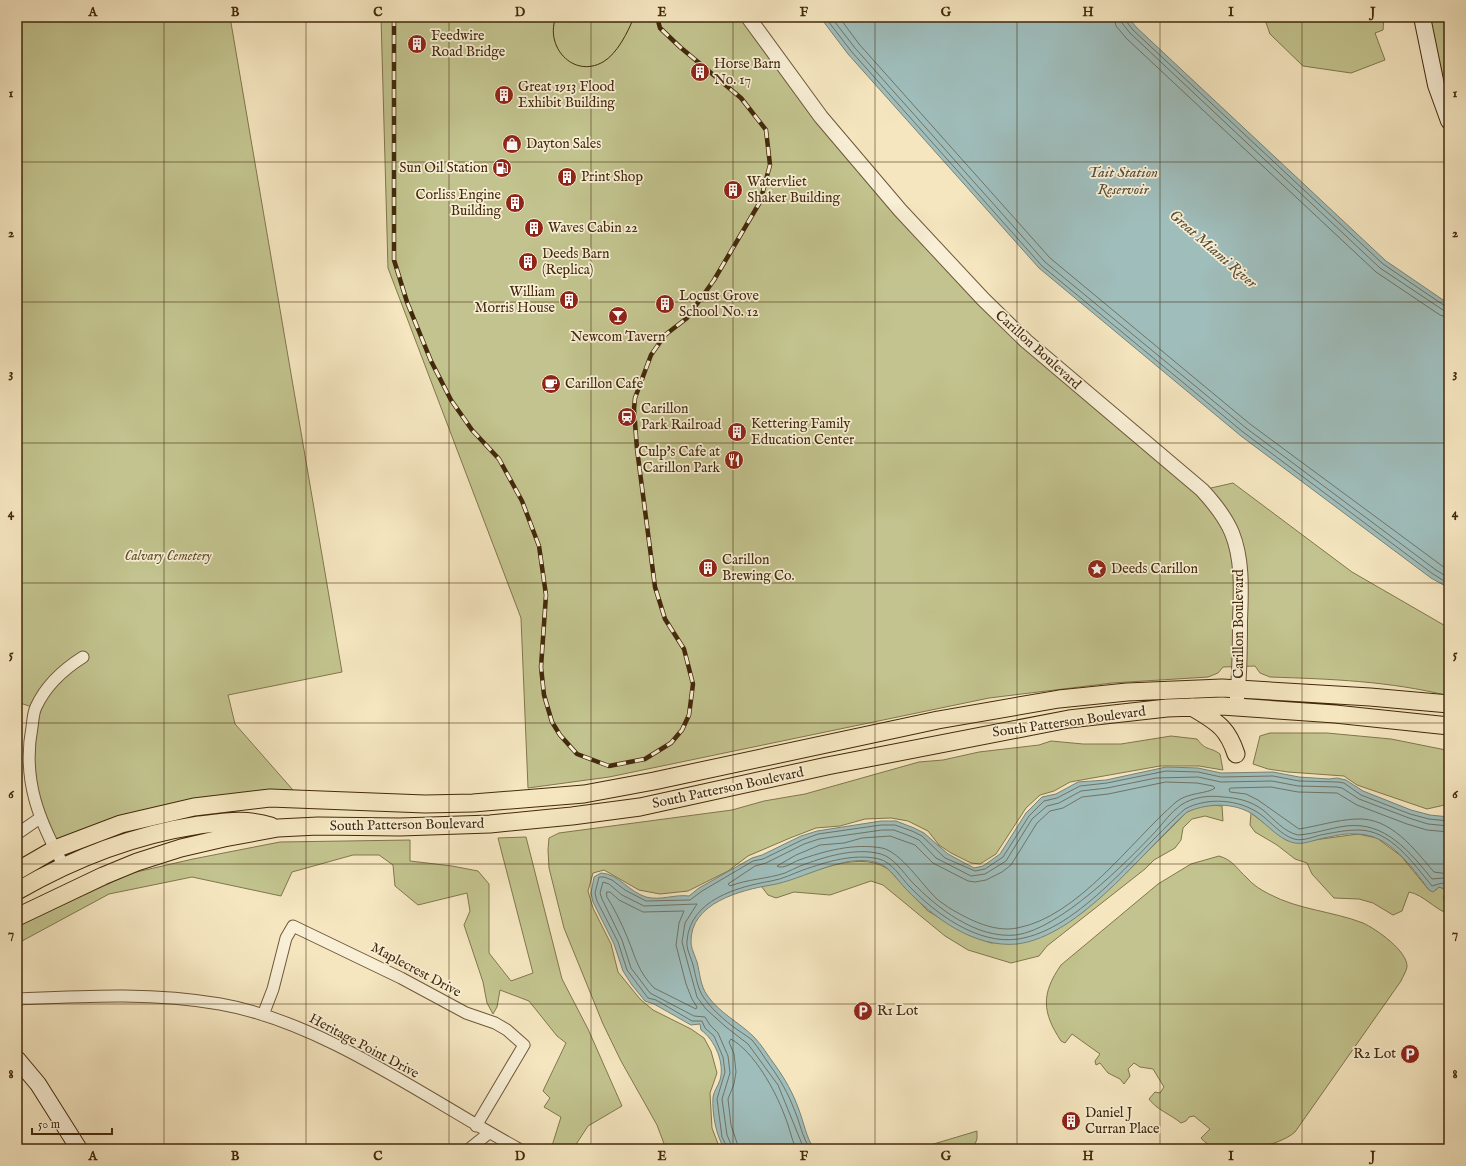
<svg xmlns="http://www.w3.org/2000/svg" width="1466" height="1166" font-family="'IM FELL English',serif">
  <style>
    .green { fill: #c2c38e; stroke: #82764c }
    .water { fill: #9fbdbb; stroke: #7a8275 }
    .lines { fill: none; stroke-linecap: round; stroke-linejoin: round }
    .shore { stroke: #717363; stroke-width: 1 }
    .minor-casing { stroke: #705838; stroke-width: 13 }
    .tertiary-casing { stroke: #705838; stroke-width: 16 }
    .secondary-casing { stroke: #43290b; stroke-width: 18 }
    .primary-casing { stroke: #43290b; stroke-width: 19 }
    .minor { stroke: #f8efd6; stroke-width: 11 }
    .tertiary { stroke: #f8efd6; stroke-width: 14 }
    .secondary { stroke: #f8efd6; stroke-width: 16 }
    .primary { stroke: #f5e6c0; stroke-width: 17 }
    .tram { stroke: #43290b; stroke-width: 1 }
    .rail-casing { stroke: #43290b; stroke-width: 4.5 }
    .rail { stroke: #f8efd6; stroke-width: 3; stroke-dasharray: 9; stroke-linecap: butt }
    .grid { fill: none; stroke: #43290b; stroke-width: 1; stroke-opacity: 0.55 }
    .labels { text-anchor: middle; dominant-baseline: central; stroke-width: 3.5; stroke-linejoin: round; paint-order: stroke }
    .poi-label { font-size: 14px; fill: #43290b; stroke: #f8efd6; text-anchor: start }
    .street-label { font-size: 14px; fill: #43290b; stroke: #f8efd6 }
    .park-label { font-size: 14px; font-style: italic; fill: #63502c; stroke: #f8efd6 }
    .water-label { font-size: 15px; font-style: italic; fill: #5a4e37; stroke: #f8efd6 }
    .neatline { fill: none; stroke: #43290b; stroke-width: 1.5 }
    .grid-label { font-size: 13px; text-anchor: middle; font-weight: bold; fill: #43290b }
  </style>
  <rect width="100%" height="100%" fill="#f5e6c0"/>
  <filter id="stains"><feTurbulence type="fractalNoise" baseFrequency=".005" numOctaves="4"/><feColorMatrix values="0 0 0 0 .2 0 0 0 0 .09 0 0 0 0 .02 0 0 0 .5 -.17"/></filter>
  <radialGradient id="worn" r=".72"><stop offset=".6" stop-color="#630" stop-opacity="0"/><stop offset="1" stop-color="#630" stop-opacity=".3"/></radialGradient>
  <path class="green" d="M17 17H230L342 672 228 695 235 724 300 798 233 801 55 849 33 793 35 708 17 702Z
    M381 17H748L821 117 983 299 1202 490 1233 483 1352 572 1449 628V696C1390 681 1330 679 1270 677L1260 673 1255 666 1223 667 1218 673 1208 677 1112 683 989 698 609 777 528 788 521 618 388 268Z
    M1264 17H1384L1383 30 1375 33 1385 60 1351 73 1303 66 1270 34Z
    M1422 17H1449V121Z
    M1270 733H1327L1391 739 1446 750 1449 752V804L1427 809 1357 785 1344 776 1288 772 1268 769 1253 764 1260 736Z
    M1171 736 1197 739C1207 752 1209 746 1220 754L1223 770 1199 766H1160L1070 782 1054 791 1040 795 1026 808 996 854 980 864 971 863 951 853 939 845 928 831 908 821 891 818 865 819 840 826 816 828 790 838 748 856 728 871 688 891 660 894 639 890 604 870 593 873 588 891 593 908 611 944 618 972 640 999 653 1010 691 1029 704 1038 711 1051 717 1073 710 1093 712 1128 720 1149H666L657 1125 621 1061 603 1024 564 928 549 868 548 850 549 838 559 833 732 810 764 801 805 794 919 762 943 760 979 752 1039 745 1051 741 1083 744H1121Z
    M1212 805 1222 806 1223 821 1205 816 1192 819 1183 828 1181 840 1175 848 1154 860 1145 869 1047 946 1039 956 1011 963 968 950 945 936 883 885 871 881 830 895 794 892 776 898 768 895 761 886C798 882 854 846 888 869L928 911 969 935 991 943 1034 939 1047 934 1083 912 1128 871 1187 812 1198 807Z
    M1251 813 1286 840H1314L1358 834 1377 838 1401 856 1429 890H1436L1439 887 1445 889 1446 903 1449 905V914C1434 909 1424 895 1409 892L1402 911 1393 915 1373 903 1359 899 1334 898 1312 874 1307 863 1295 859 1277 845 1255 832 1250 825Z
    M526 837 562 979 588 1029 622 1106 588 1126 573 1149H551L561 1117 544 1107 550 1098 543 1091 566 1043 557 1036 529 1001 500 990 497 1007 493 1014 487 1003 483 982 464 925 470 911 467 893 418 905 395 886 393 865 379 855H353L292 872 281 896 192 877 109 894 22 941 21 924 132 873 193 859 280 842 410 840V861L452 866 478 871 489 884V953L511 981 533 973 498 838Z
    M1219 856C1233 860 1237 869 1247 878 1253 885 1261 890 1269 894 1299 910 1332 911 1363 923 1376 929 1408 951 1407 967 1406 972 1403 976 1401 981L1295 1132C1277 1148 1217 1160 1201 1138L1210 1129 1194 1116 1189 1117 1186 1121 1181 1123C1170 1114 1157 1110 1149 1099L1155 1092 1160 1093 1164 1087 1153 1069 1140 1067 1134 1063 1128 1069 1130 1076 1124 1084 1120 1079 1108 1073 1100 1063 1096 1065 1095 1061 1100 1054 1072 1034 1065 1043 1061 1041C1042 1012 1041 994 1061 965L1158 884 1191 864Z
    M977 1131V1139L973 1149H917Z"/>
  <path class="water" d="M820 17H1128L1136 27 1386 261 1449 304V588L1431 578 1241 436 1039 268 848 54Z
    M1166 767 1198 768 1221 773 1273 772 1299 777 1329 779 1337 778 1346 780 1363 791 1411 810 1430 815 1449 817V905L1443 898 1446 892 1445 889 1439 887 1433 892 1429 890C1412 867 1389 834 1357 834 1346 833 1334 836 1324 838 1313 840 1302 846 1291 842 1279 838 1269 827 1259 819 1240 802 1210 802 1187 812 1142 852 1080 936 1017 944 974 948 934 918 906 889 898 881 890 867 878 863 845 852 803 880 771 885 741 890 690 903 691 942 691 948 695 956 697 962 700 973 700 985 707 995 719 1013 739 1022 754 1037 762 1045 768 1056 775 1065 785 1079 793 1093 799 1110 804 1123 806 1137 814 1149H728L724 1148C716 1135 712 1114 713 1097 714 1091 718 1086 720 1080 725 1063 715 1040 701 1030L700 1024 691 1025 654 1004 645 1001 632 985 623 971 614 944 593 902 591 893 594 877 601 873C619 874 629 892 646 897 660 901 675 894 689 896L699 888 752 858 762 855 801 836 817 831 881 821H896L914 828 924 833 948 854 974 868 983 866 1000 854 1026 813 1042 797 1056 794 1078 782 1106 780Z"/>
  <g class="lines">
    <path class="shore" d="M825 17 851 51 1042 266 1243 432 1433 574 1449 584
      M831 17 855 48 1045 262 1246 428 1436 570 1449 578
      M839 17 859 44 1050 258 1250 424 1449 571
      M1114 17 1116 26 1126 38 1376 272 1440 315 1449 318
      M1120 17 1122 23 1130 33 1380 268 1443 310 1449 312
      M1125 17 1126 21 1133 30 1383 264 1445 306 1449 307
      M1166 782 1197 783 1213 786 1215 788C1208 794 1188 792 1176 802 1131 841 1078 917 1017 928 998 932 976 923 960 914 952 910 943 904 937 899 922 885 901 852 882 848 853 843 825 851 799 860 793 862 783 870 777 866L796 855 820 845 844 843 862 838 890 836 915 845 933 863 968 881 975 882 986 880 1002 872 1011 865 1037 823 1050 811 1063 808 1082 797 1108 794Z
      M1449 826 1428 824 1409 818 1359 799 1342 788 1337 787 1298 786 1272 781 1221 782 1198 777 1156 778 1107 788 1081 791 1059 803 1047 806 1032 819 1006 861 985 874 971 876 936 858 919 840 910 836 894 830H882L819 839 804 844 766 863 755 866 728 884 730 886C748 879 767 879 785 873 790 871 795 868 800 866 824 857 855 847 881 854 894 858 903 872 911 881 937 908 976 939 1016 935 1060 929 1126 863 1156 831 1164 822 1171 812 1181 805 1193 797 1209 795 1223 797 1238 798 1251 801 1263 810 1274 819 1284 832 1298 835 1314 834 1330 828 1346 826 1385 821 1410 852 1432 879L1443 878 1449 881
      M1449 832 1427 830 1407 824 1357 805 1337 793 1298 792 1271 787 1231 788 1229 789 1230 792 1246 794 1258 800 1299 829C1318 826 1336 820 1356 819 1391 817 1414 849 1434 872L1449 874
      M607 892H610L619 900 643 912 684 911 679 923 676 945 686 984 692 999 697 1007 696 1009 654 988C638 971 636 959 628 939 622 924 615 910 607 897Z
      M728 1149 722 1137 717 1099 725 1072 723 1057 714 1036 705 1028 702 1021H692L656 1000 648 998 627 970 618 942 597 901 595 893 599 877H604L612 880 625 890 646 901 690 900 702 891 753 861 763 859 802 840 818 834 881 825H895L912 831 922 836 945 858 975 871 985 869 1003 857 1029 816 1044 801 1057 798 1080 786 1107 783 1166 771 1198 772 1221 777 1273 776 1299 781 1338 782 1344 783 1361 795 1410 814 1429 819 1449 821
      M733 1149 727 1135 722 1099 730 1073 728 1056 718 1033 710 1025 705 1017 694 1016 650 993 631 968 622 940 602 899 600 893 603 882 609 884 622 895 644 906 697 904 685 923 682 942 697 997 706 1009 726 1027 748 1044 778 1085 804 1149
      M739 1149 731 1125 728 1099 734 1084 736 1072 734 1054 729 1042 731 1039C754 1052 775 1090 784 1114 789 1125 791 1138 796 1149
      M810 1149C802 1137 800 1122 794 1109 788 1093 780 1079 769 1064 764 1057 758 1047 752 1040 746 1035 737 1030 731 1025 721 1017 711 1008 704 998 697 988 696 976 693 965 691 957 686 949 687 941 690 900 737 887 771 881 783 879 792 874 803 870 826 862 854 853 879 859 892 862 901 878 910 887 936 914 978 945 1018 939 1080 930 1139 849 1185 809 1207 797 1239 799 1260 814 1271 822 1281 835 1294 839 1304 842 1316 835 1326 834 1336 832 1347 830 1357 830 1390 829 1413 863 1432 886L1442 883 1449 888"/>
    <defs>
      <path id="minor" d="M17 834 40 818
        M64 866C39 821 22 780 32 727 33 721 33 713 36 707 46 685 64 669 83 657
        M17 999C84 996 153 992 220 1004 323 1022 427 1099 519 1149
        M263 1015 273 989 286 938 293 926 401 978 466 1013 495 1023 507 1030 524 1045 476 1126
        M469 1149 489 1133"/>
      <path id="tertiary" d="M748 17 821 117 900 210 983 299 1026 341 1202 490C1214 503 1225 516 1232 533 1243 560 1241 592 1240 621 1240 647 1240 673 1237 698"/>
      <path id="secondary" d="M1422 17 1436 85 1449 121
        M17 1059 38 1084 79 1149"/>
      <path id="primary" d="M1192 707C1216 722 1227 726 1236 754
        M17 871 55 849 121 824 194 807 270 798 425 804 473 803 584 794 654 781 938 720 1059 699 1127 692 1222 688 1370 697 1449 704
        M17 891C74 858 134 835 199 825 224 822 246 818 271 826
        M17 917 103 876 137 862 181 848 224 838 278 828 318 826 400 827 490 824 572 816 640 807 827 766 1069 719 1167 708 1222 706 1335 714 1449 726"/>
    </defs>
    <use href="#minor" class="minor-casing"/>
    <use href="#tertiary" class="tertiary-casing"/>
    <use href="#secondary" class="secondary-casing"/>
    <use href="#primary" class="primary-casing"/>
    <use href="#minor" class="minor"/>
    <use href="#tertiary" class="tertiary"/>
    <use href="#secondary" class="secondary"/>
    <use href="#primary" class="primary"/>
    <path class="tram" d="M556 17C544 46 573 79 603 62 617 54 628 32 634 17"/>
    <defs>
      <path id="rail" d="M394 17V260L407 302 431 361 451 400 472 430 499 459 522 501 539 546 546 595 541 667 544 695 552 722 560 735 577 754 609 766 645 759 671 743 682 730 689 715 693 684 684 649 665 619 655 587 637 449 634 409 635 398 651 355 665 335 687 318 714 280 760 202 770 165 766 130 741 98 680 47 660 28 657 17"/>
    </defs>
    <use href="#rail" class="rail-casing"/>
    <use href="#rail" class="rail"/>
  </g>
  <path class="grid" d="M164 17V1149M306 17V1149M449 17V1149M591 17V1149M733 17V1149M875 17V1149M1017 17V1149M1160 17V1149M1302 17V1149M17 162H1449M17 302H1449M17 443H1449M17 583H1449M17 723H1449M17 864H1449M17 1004H1449"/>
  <defs>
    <symbol id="building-disc" viewBox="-11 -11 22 22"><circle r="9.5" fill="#8f2418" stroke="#f8efd6"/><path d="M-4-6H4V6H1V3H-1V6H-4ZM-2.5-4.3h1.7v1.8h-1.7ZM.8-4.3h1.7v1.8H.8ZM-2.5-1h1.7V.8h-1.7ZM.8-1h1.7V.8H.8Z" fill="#fff"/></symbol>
    <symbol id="shop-disc" viewBox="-11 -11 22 22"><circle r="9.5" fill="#8f2418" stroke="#f8efd6"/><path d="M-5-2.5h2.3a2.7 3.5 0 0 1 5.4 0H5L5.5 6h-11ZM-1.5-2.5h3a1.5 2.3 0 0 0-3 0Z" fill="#fff"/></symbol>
    <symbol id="fuel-disc" viewBox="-11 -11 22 22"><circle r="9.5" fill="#8f2418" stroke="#f8efd6"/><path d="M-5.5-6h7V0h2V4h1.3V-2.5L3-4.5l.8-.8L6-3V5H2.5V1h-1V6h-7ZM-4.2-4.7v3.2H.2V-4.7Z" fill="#fff"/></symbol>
    <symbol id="bar-disc" viewBox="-11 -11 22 22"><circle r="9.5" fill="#8f2418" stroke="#f8efd6"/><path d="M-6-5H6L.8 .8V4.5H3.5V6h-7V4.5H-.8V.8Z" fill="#fff"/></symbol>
    <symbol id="cafe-disc" viewBox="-11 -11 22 22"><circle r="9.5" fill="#8f2418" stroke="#f8efd6"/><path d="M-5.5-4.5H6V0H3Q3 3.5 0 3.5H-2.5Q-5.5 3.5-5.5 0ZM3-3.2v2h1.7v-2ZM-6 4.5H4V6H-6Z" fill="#fff"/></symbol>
    <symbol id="station-disc" viewBox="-11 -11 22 22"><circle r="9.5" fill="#8f2418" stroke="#f8efd6"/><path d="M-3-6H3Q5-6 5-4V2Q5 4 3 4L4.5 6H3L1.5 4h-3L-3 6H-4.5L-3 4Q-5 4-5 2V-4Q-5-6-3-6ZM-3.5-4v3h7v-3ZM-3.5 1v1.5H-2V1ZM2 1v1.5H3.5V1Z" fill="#fff"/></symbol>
    <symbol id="restaurant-disc" viewBox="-11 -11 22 22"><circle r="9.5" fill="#8f2418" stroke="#f8efd6"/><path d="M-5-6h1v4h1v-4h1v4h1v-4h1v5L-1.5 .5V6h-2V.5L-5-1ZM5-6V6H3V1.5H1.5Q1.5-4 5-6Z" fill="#fff"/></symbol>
    <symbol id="sight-disc" viewBox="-11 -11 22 22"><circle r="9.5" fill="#8f2418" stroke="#f8efd6"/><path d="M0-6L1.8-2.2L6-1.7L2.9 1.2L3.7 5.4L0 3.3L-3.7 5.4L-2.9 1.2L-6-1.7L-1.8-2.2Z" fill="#fff"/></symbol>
    <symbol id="parking-disc" viewBox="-11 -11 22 22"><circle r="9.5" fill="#8f2418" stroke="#f8efd6"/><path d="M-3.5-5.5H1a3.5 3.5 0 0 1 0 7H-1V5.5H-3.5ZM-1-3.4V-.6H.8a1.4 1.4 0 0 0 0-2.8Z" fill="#fff"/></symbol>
  </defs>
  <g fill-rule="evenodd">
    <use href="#building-disc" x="406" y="33" width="22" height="22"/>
    <use href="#building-disc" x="689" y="61" width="22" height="22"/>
    <use href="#building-disc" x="493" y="84" width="22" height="22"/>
    <use href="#shop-disc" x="501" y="133" width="22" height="22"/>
    <use href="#fuel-disc" x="491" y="157" width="22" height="22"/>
    <use href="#building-disc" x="556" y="166" width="22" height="22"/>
    <use href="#building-disc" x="722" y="179" width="22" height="22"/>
    <use href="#building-disc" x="504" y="192" width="22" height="22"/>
    <use href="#building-disc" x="523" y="217" width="22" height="22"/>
    <use href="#building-disc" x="517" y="251" width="22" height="22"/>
    <use href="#building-disc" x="558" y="289" width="22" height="22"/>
    <use href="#building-disc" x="654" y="293" width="22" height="22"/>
    <use href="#bar-disc" x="607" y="305" width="22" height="22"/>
    <use href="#cafe-disc" x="540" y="373" width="22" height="22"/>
    <use href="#station-disc" x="616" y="406" width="22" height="22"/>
    <use href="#building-disc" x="726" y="421" width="22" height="22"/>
    <use href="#restaurant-disc" x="723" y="449" width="22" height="22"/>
    <use href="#building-disc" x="697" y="557" width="22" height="22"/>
    <use href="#sight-disc" x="1086" y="558" width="22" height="22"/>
    <use href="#parking-disc" x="852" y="1000" width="22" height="22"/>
    <use href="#parking-disc" x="1399" y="1043" width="22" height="22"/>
    <use href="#building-disc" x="1060" y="1110" width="22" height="22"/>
  </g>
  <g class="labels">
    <g class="poi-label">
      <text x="431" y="36">Feedwire<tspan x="431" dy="16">Road Bridge</tspan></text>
      <text x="714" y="64">Horse Barn<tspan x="714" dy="16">No. 17</tspan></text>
      <text x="518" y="87">Great 1913 Flood<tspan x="518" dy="16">Exhibit Building</tspan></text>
      <text x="526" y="144">Dayton Sales</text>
      <text x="488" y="168" text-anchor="end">Sun Oil Station</text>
      <text x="581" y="177">Print Shop</text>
      <text x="747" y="182">Watervliet<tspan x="747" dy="16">Shaker Building</tspan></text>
      <text x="501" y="195" text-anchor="end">Corliss Engine<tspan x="501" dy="16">Building</tspan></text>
      <text x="548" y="228">Waves Cabin 22</text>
      <text x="542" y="254">Deeds Barn<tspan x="542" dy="16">(Replica)</tspan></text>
      <text x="555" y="292" text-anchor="end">William<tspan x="555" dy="16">Morris House</tspan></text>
      <text x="679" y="296">Locust Grove<tspan x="679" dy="16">School No. 12</tspan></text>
      <text x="618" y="337" text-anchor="middle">Newcom Tavern</text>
      <text x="565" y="384">Carillon Cafe</text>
      <text x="641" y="409">Carillon<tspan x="641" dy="16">Park Railroad</tspan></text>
      <text x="751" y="424">Kettering Family<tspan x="751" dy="16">Education Center</tspan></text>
      <text x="720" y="452" text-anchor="end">Culp's Cafe at<tspan x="720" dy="16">Carillon Park</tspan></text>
      <text x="722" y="560">Carillon<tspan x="722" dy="16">Brewing Co.</tspan></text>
      <text x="1111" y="569">Deeds Carillon</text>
      <text x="877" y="1011">R1 Lot</text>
      <text x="1396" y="1054" text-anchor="end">R2 Lot</text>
      <text x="1085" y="1113">Daniel J<tspan x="1085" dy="16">Curran Place</tspan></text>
    </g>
    <g class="street-label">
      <text transform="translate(1038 350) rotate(42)">Carillon Boulevard</text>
      <text transform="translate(1239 624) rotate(-90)">Carillon Boulevard</text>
      <text transform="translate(1069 722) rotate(-8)">South Patterson Boulevard</text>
      <text transform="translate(728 788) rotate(-12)">South Patterson Boulevard</text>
      <text transform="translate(407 825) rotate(-1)">South Patterson Boulevard</text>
      <text transform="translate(416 970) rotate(28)">Maplecrest Drive</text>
      <text transform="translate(364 1046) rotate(28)">Heritage Point Drive</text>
    </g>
    <g class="park-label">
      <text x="168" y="556">Calvary Cemetery</text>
    </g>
    <g class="water-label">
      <text x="1123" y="172">Tait Station<tspan x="1123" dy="17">Reservoir</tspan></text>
      <text transform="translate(1213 249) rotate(41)">Great Miami River</text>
    </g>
  </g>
  <rect width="1466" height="1166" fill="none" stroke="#f5e6c0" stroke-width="44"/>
  <path d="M32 1128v6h80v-6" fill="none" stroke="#43290b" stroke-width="2"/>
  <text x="38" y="1128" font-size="12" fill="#43290b" stroke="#f8efd6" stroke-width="3" paint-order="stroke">50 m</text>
  <rect x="22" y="22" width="1422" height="1122" class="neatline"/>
  <g class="grid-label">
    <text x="93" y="16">A</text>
    <text x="235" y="16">B</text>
    <text x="378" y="16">C</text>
    <text x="520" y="16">D</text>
    <text x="662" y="16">E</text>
    <text x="804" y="16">F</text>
    <text x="946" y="16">G</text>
    <text x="1088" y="16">H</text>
    <text x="1231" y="16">I</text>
    <text x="1373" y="16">J</text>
    <text x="11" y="97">1</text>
    <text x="1455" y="97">1</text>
    <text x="11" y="237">2</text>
    <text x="1455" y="237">2</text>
    <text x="11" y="377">3</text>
    <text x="1455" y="377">3</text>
    <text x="11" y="517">4</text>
    <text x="1455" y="517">4</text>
    <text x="11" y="658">5</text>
    <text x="1455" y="658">5</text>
    <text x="11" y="798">6</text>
    <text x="1455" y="798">6</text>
    <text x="11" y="938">7</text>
    <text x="1455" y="938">7</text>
    <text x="11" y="1078">8</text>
    <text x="1455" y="1078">8</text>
    <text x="93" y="1160">A</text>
    <text x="235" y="1160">B</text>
    <text x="378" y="1160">C</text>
    <text x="520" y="1160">D</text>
    <text x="662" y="1160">E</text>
    <text x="804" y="1160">F</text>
    <text x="946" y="1160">G</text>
    <text x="1088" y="1160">H</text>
    <text x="1231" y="1160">I</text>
    <text x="1373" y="1160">J</text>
  </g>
  <rect width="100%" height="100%" filter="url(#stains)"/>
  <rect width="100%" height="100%" fill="url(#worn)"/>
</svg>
